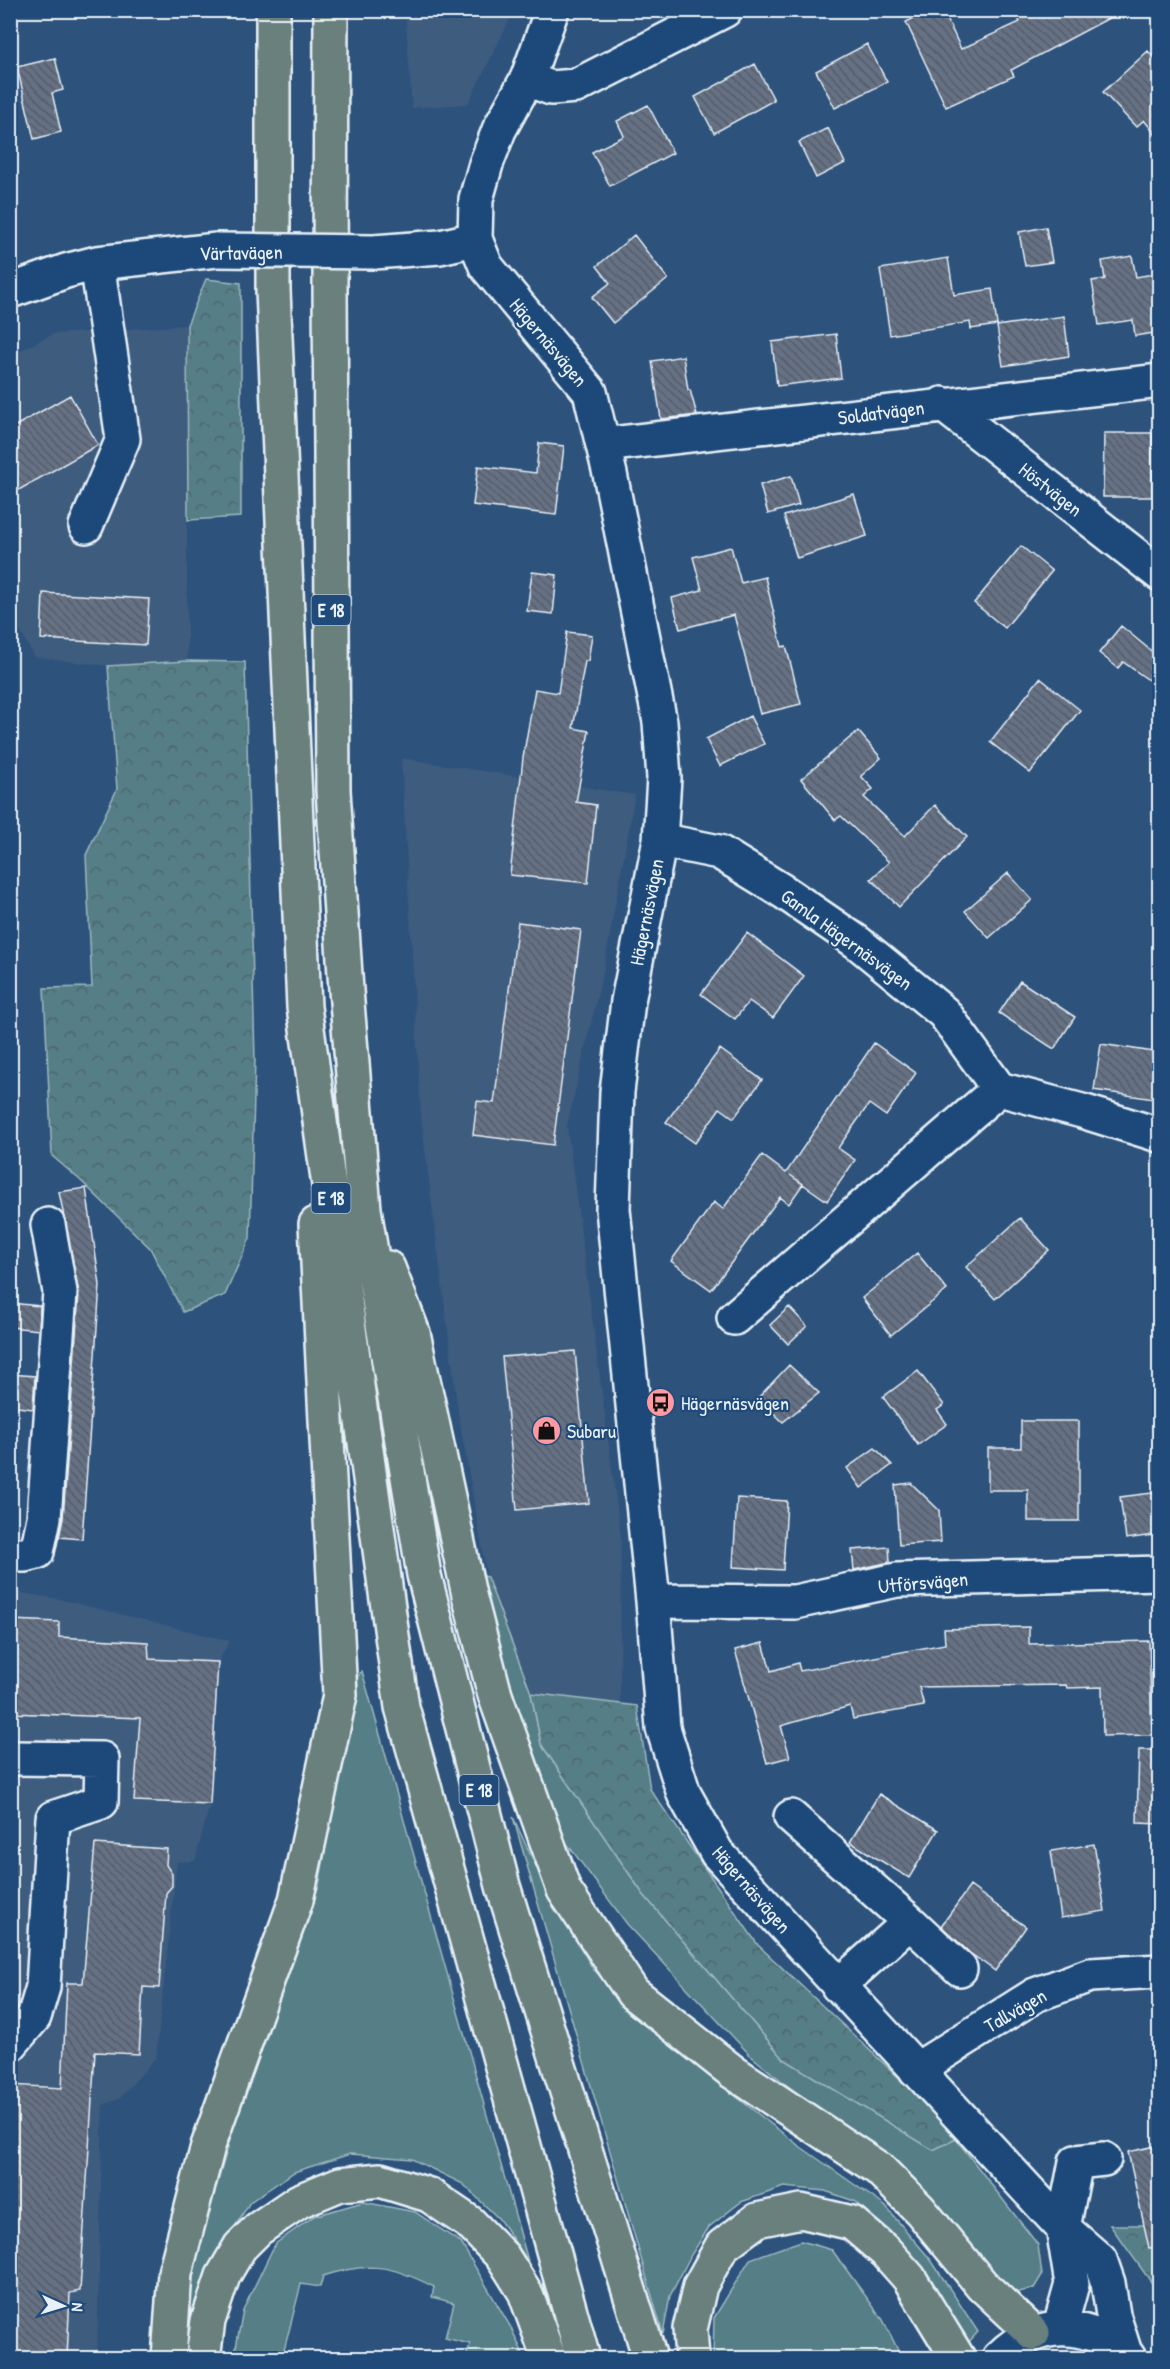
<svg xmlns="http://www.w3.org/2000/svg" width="1170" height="2369" font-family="'Patrick Hand',sans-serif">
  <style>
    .built { fill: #3e5b7e }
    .green { fill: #557e86; stroke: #9eb8bf; stroke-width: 1.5 }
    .forest { fill: url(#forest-crowns); stroke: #9eb8bf; stroke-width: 1.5 }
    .building { fill: url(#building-back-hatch); stroke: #e8f1f8; stroke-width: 1.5 }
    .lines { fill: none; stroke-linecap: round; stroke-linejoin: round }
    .minor-casing { stroke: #e8f1f8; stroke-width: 38 }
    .highway-casing { stroke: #e8f1f8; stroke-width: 38 }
    .minor { stroke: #1f4a7a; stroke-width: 33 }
    .highway { stroke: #6a807d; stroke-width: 33 }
    .minor-bridge-casing { stroke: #e8f1f8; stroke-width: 38; stroke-linecap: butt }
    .minor-bridge { stroke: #1f4a7a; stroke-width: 33 }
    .labels { text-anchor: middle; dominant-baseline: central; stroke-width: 4.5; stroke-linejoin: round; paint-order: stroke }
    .shield { fill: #1f4a7a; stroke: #acbfd2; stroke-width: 1.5 }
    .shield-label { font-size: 18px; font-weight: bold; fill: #e8f1f8 }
    .street-label { font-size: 20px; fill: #e8f1f8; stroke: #1f4a7a }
    .poi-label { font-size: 20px; fill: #e8f1f8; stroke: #1f4a7a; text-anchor: start }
  </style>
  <defs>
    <pattern id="forest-crowns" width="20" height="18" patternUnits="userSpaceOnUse" patternTransform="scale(1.5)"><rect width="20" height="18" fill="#557e86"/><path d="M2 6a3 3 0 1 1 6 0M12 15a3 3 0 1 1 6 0" fill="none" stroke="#4e666b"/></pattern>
    <pattern id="building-back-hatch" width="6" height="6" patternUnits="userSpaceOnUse" patternTransform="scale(1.5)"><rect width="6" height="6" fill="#657184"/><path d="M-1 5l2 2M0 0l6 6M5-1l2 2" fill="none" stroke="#565c67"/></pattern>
  </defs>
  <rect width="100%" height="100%" fill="#2d527c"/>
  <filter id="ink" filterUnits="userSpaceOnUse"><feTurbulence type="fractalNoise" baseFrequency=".0167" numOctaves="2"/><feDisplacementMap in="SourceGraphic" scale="12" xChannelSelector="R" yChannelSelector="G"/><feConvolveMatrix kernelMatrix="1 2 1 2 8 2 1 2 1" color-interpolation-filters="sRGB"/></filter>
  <g filter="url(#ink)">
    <path class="built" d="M405 11H514L468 104 412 108Z
      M187 325V661L108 666 34 657 11 614V355L53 334Z
      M401 758 635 795 604 968 567 1126 621 1537 620 1704 531 1693 487 1577 458 1412 421 1118Z
      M10 1591 59 1599 230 1641 218 1662 210 1804 195 1861 177 1862 156 2058 119 2099 103 2105 97 2358H11Z"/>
    <path class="green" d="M476 1573 487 1577 531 1693 541 1744 643 1894 784 2059 933 2150 956 2139 1038 2245 1042 2275 1034 2288 1012 2294 913 2188 751 2056 627 1924 562 1837 521 1731Z
      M362 1671 528 2261 499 2219 463 2184 412 2159 350 2154 294 2172 250 2202 221 2249 192 2358H181L197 2253 240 2106 319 1885 342 1758 351 1685Z
      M513 1817 547 1890 593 1969 684 2056 798 2145 885 2206 931 2260 978 2332 967 2344 917 2261 854 2201 825 2191 784 2187 741 2202 709 2227 691 2255 670 2296 663 2334Z
      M363 2202 415 2212 461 2243 510 2326 525 2358H466L470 2344 445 2338 454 2303 432 2297 434 2287C391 2265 369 2261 323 2276L320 2287 301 2284 282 2358H234L243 2310 275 2244 314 2216Z
      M801 2241 832 2250 883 2320 902 2358H713L714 2318 750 2259Z"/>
    <path class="forest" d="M206 279 241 283V517L188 520 187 325Z
      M187 661 245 662 255 1060 250 1238 225 1295 183 1312 150 1248 80 1180 52 1156 44 988 92 987 86 855 117 789 108 666Z
      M531 1693 637 1706 650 1789 758 1945 914 2092 956 2139 933 2150 784 2059 643 1894 541 1744Z
      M1110 2225H1159V2293Z"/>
    <path class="building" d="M931 10H943L961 49 1020 22 1014 10H1124L1011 70 1014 76 946 107 906 22Z
      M867 44 887 82 835 108 816 71Z
      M1148 51 1160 64V140L1144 120 1136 127 1103 92Z
      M55 58 63 90 52 93 61 132 34 139 17 67Z
      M755 64 774 100 714 133 695 97Z
      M648 105 673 153 610 186 592 152 624 136 617 121Z
      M828 128 845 163 816 178 799 142Z
      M1046 227 1052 262 1025 266 1019 232Z
      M634 235 668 279 613 323 592 297 610 283 597 266Z
      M1132 256 1136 277 1160 273V332L1135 336 1133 320 1099 325 1092 281 1105 279 1102 261Z
      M948 258 954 295 992 289 997 325 971 329 970 322 890 335 880 269Z
      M1064 316 1069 356 1003 366 997 326Z
      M836 334 841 378 777 386 772 342Z
      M683 356 688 390H690L697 415 661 419 652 361Z
      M70 395 98 445 10 495V429Z
      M1104 433H1152V497H1103Z
      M539 443 564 446 556 515 473 505 478 466 536 473Z
      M791 476 799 505 768 514 760 485Z
      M854 494 867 536 797 558 784 516Z
      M1021 546 1052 571 1005 628 974 603Z
      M731 547 741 583 765 577 782 647 786 646 801 704 760 714 734 615 680 629 672 598 702 590 693 557Z
      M532 572 557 575 553 614 527 611Z
      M43 593 149 599 146 645 41 639Z
      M1121 626 1160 658V688L1123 662 1118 668 1099 653Z
      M567 632 592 635 588 661H585L573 728 589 731 576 802 596 805 588 883 510 875 523 758 535 689 558 693Z
      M1040 678 1080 710 1030 773 990 742Z
      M750 716 764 744 720 766 706 739Z
      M858 731 881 758 861 776 873 789 864 797 905 836 935 805 967 837 899 907 871 879 889 862 841 816 835 820 801 779Z
      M1008 873 1032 900 989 938 965 911Z
      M518 922 581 930 553 1145 473 1135 477 1101 494 1103Z
      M747 933 804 976 773 1018 749 1001 735 1019 701 994Z
      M1020 981 1075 1017 1054 1049 999 1013Z
      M874 1043 916 1073 886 1116 869 1104 838 1148 855 1160 827 1201 790 1175 803 1184 789 1204 780 1197 711 1290 671 1261 714 1202 723 1209 762 1155 786 1173Z
      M1101 1044 1160 1053V1100L1094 1090Z
      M720 1049 762 1080 734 1118 720 1108 695 1143 666 1122Z
      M86 1188 100 1285 82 1539 59 1537 63 1519 79 1293 59 1192Z
      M1020 1218 1049 1250 995 1299 966 1267Z
      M917 1253 947 1290 891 1335 862 1298Z
      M10 1303 40 1306 39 1330 10 1327Z
      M789 1307 807 1326 788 1344 770 1325Z
      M575 1351 589 1503 517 1510 502 1357Z
      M789 1365 819 1393 783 1422 758 1398Z
      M918 1371 944 1405 937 1410 947 1424 918 1445 883 1397Z
      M10 1374 35 1376 33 1409 10 1406Z
      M1021 1421H1079V1521H1028V1490H988V1448H1021Z
      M875 1448 892 1465 861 1488 847 1468Z
      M911 1483 939 1510 941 1542 899 1545 895 1485Z
      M1160 1492V1534L1126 1539 1120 1497Z
      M737 1498 787 1501 783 1570 733 1567Z
      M889 1547 890 1562 854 1570 852 1550Z
      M10 1620 59 1622V1637L148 1642 149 1659 218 1662 210 1804 134 1801 140 1718 10 1713Z
      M1029 1627V1644L1149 1641 1152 1735 1103 1736 1102 1687 1067 1688 1066 1685 919 1687 924 1706 853 1719 850 1706 781 1726 790 1757 767 1763 735 1650 763 1643 771 1671 798 1663 800 1671 945 1644 944 1629Z
      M1139 1750H1160V1824L1137 1823Z
      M879 1794 938 1830 909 1878 850 1842Z
      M95 1844 167 1849 166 1865 172 1874V1886L166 1893 159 1988 143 1987 139 2054 95 2052 80 2291 70 2293 67 2358H10V2228L15 2153H10V2085L62 2088 67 1983H83Z
      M1094 1844 1105 1911 1061 1918 1051 1851Z
      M970 1886 1026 1927 995 1971 970 1953 941 1926Z
      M1160 2145V2247L1149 2248 1128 2152Z"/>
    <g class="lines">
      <defs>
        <path id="minor" d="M552 10 527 79 499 130 486 164 476 199 475 239 486 266 590 392 610 474 660 722 664 778 660 840 628 1001 617 1092 613 1209 653 1601 663 1728 684 1794 717 1853 1063 2228 1100 2260 1108 2283 1113 2315 1124 2350
          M527 79 551 88 576 86 725 10
          M374 252 440 247 475 239
          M10 291 66 271 97 263 217 250
          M942 404 1160 574
          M603 445 1160 381
          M86 526 123 439 97 263
          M660 840 719 852 784 892 857 942 944 1013 999 1089 1082 1111 1159 1135
          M734 1318 999 1089
          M10 1555H25L37 1552 44 1518 60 1292 48 1225
          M653 1601 795 1602 897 1580 1160 1573
          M10 1758 102 1759 101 1802 53 1818 43 1987 34 2017 10 2045
          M791 1817 910 1922
          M838 1986 910 1922 960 1969
          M916 2070 1035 1995 1090 1975 1160 1971
          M1060 2327 1072 2284 1063 2228 1076 2162 1104 2159
          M999 2358C1029 2328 1065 2320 1104 2339 1115 2345 1123 2348 1129 2358"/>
        <path id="highway" d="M273 10V290L304 1007 402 1707 583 2358
          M331 10 330 284 333 790 346 990 364 1209 424 1575 503 1886 650 2358
          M388 1268 413 1333 469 1595 495 1695 564 1890 633 1993 733 2072 879 2169 920 2210 982 2285 1033 2333
          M169 2358 175 2273 208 2146 296 1900 340 1695 316 1224
          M203 2358 208 2321 223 2276 240 2247 258 2229 299 2201 340 2184 380 2180 429 2195 470 2223 503 2257 525 2292 549 2358
          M692 2358 690 2329 700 2286 722 2246 757 2220 801 2211 852 2223 886 2252 909 2278 958 2358"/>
      </defs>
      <use href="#minor" class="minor-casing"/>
      <use href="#highway" class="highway-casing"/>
      <use href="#minor" class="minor"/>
      <use href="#highway" class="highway"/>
      <defs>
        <path id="minor-bridge" d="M217 250 374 252"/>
      </defs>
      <use href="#minor-bridge" class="minor-bridge-casing"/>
      <use href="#minor-bridge" class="minor-bridge"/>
    </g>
  </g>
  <defs>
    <symbol id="bus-disc" viewBox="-11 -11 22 22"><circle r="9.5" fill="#ff9aa2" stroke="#1f4a7a"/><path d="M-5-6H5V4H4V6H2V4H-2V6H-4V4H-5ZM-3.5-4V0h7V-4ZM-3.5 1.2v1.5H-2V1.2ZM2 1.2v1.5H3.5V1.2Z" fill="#111"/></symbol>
    <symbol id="shop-disc" viewBox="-11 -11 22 22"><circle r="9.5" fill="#ff9aa2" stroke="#1f4a7a"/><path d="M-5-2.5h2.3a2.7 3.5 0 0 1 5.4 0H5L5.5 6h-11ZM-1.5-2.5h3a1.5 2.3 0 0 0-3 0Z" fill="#111"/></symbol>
  </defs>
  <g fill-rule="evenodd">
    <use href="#bus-disc" x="644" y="1386" width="33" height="33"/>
    <use href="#shop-disc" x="530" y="1414" width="33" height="33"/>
  </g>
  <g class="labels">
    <g class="shield">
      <rect x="311.5" y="595" width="39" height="30" rx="4.5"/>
      <rect x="311.5" y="1183" width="39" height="30" rx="4.5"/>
      <rect x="459.5" y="1775" width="39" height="30" rx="4.5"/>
    </g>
    <g class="shield-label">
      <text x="331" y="610">E 18</text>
      <text x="331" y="1198">E 18</text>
      <text x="479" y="1790">E 18</text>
    </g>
    <g class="street-label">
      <text transform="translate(241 252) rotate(-1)">Värtavägen</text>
      <text transform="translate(549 342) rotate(50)">Hägernäsvägen</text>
      <text transform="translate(881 412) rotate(-7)">Soldatvägen</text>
      <text transform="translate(1051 489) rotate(38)">Höstvägen</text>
      <text transform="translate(646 912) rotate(-79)">Hägernäsvägen</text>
      <text transform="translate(847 939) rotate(36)">Gamla Hägernäsvägen</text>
      <text transform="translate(923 1582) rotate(-5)">Utförsvägen</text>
      <text transform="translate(752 1889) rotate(49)">Hägernäsvägen</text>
      <text transform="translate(1015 2010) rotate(-30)">Tallvägen</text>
    </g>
    <g class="poi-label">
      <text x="681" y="1402">Hägernäsvägen</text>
      <text x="567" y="1430">Subaru</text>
    </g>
  </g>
  <rect width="1170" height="2369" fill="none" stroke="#1f4a7a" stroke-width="36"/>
  <rect x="18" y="18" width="1134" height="2333" fill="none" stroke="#e8f1f8" stroke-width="2" filter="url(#ink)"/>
  <g transform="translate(63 2306) rotate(94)" stroke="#1f4a7a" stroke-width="4.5" paint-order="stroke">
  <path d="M0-4.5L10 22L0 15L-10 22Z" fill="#e8f1f8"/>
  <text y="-9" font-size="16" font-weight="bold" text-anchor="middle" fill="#e8f1f8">N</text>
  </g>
</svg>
